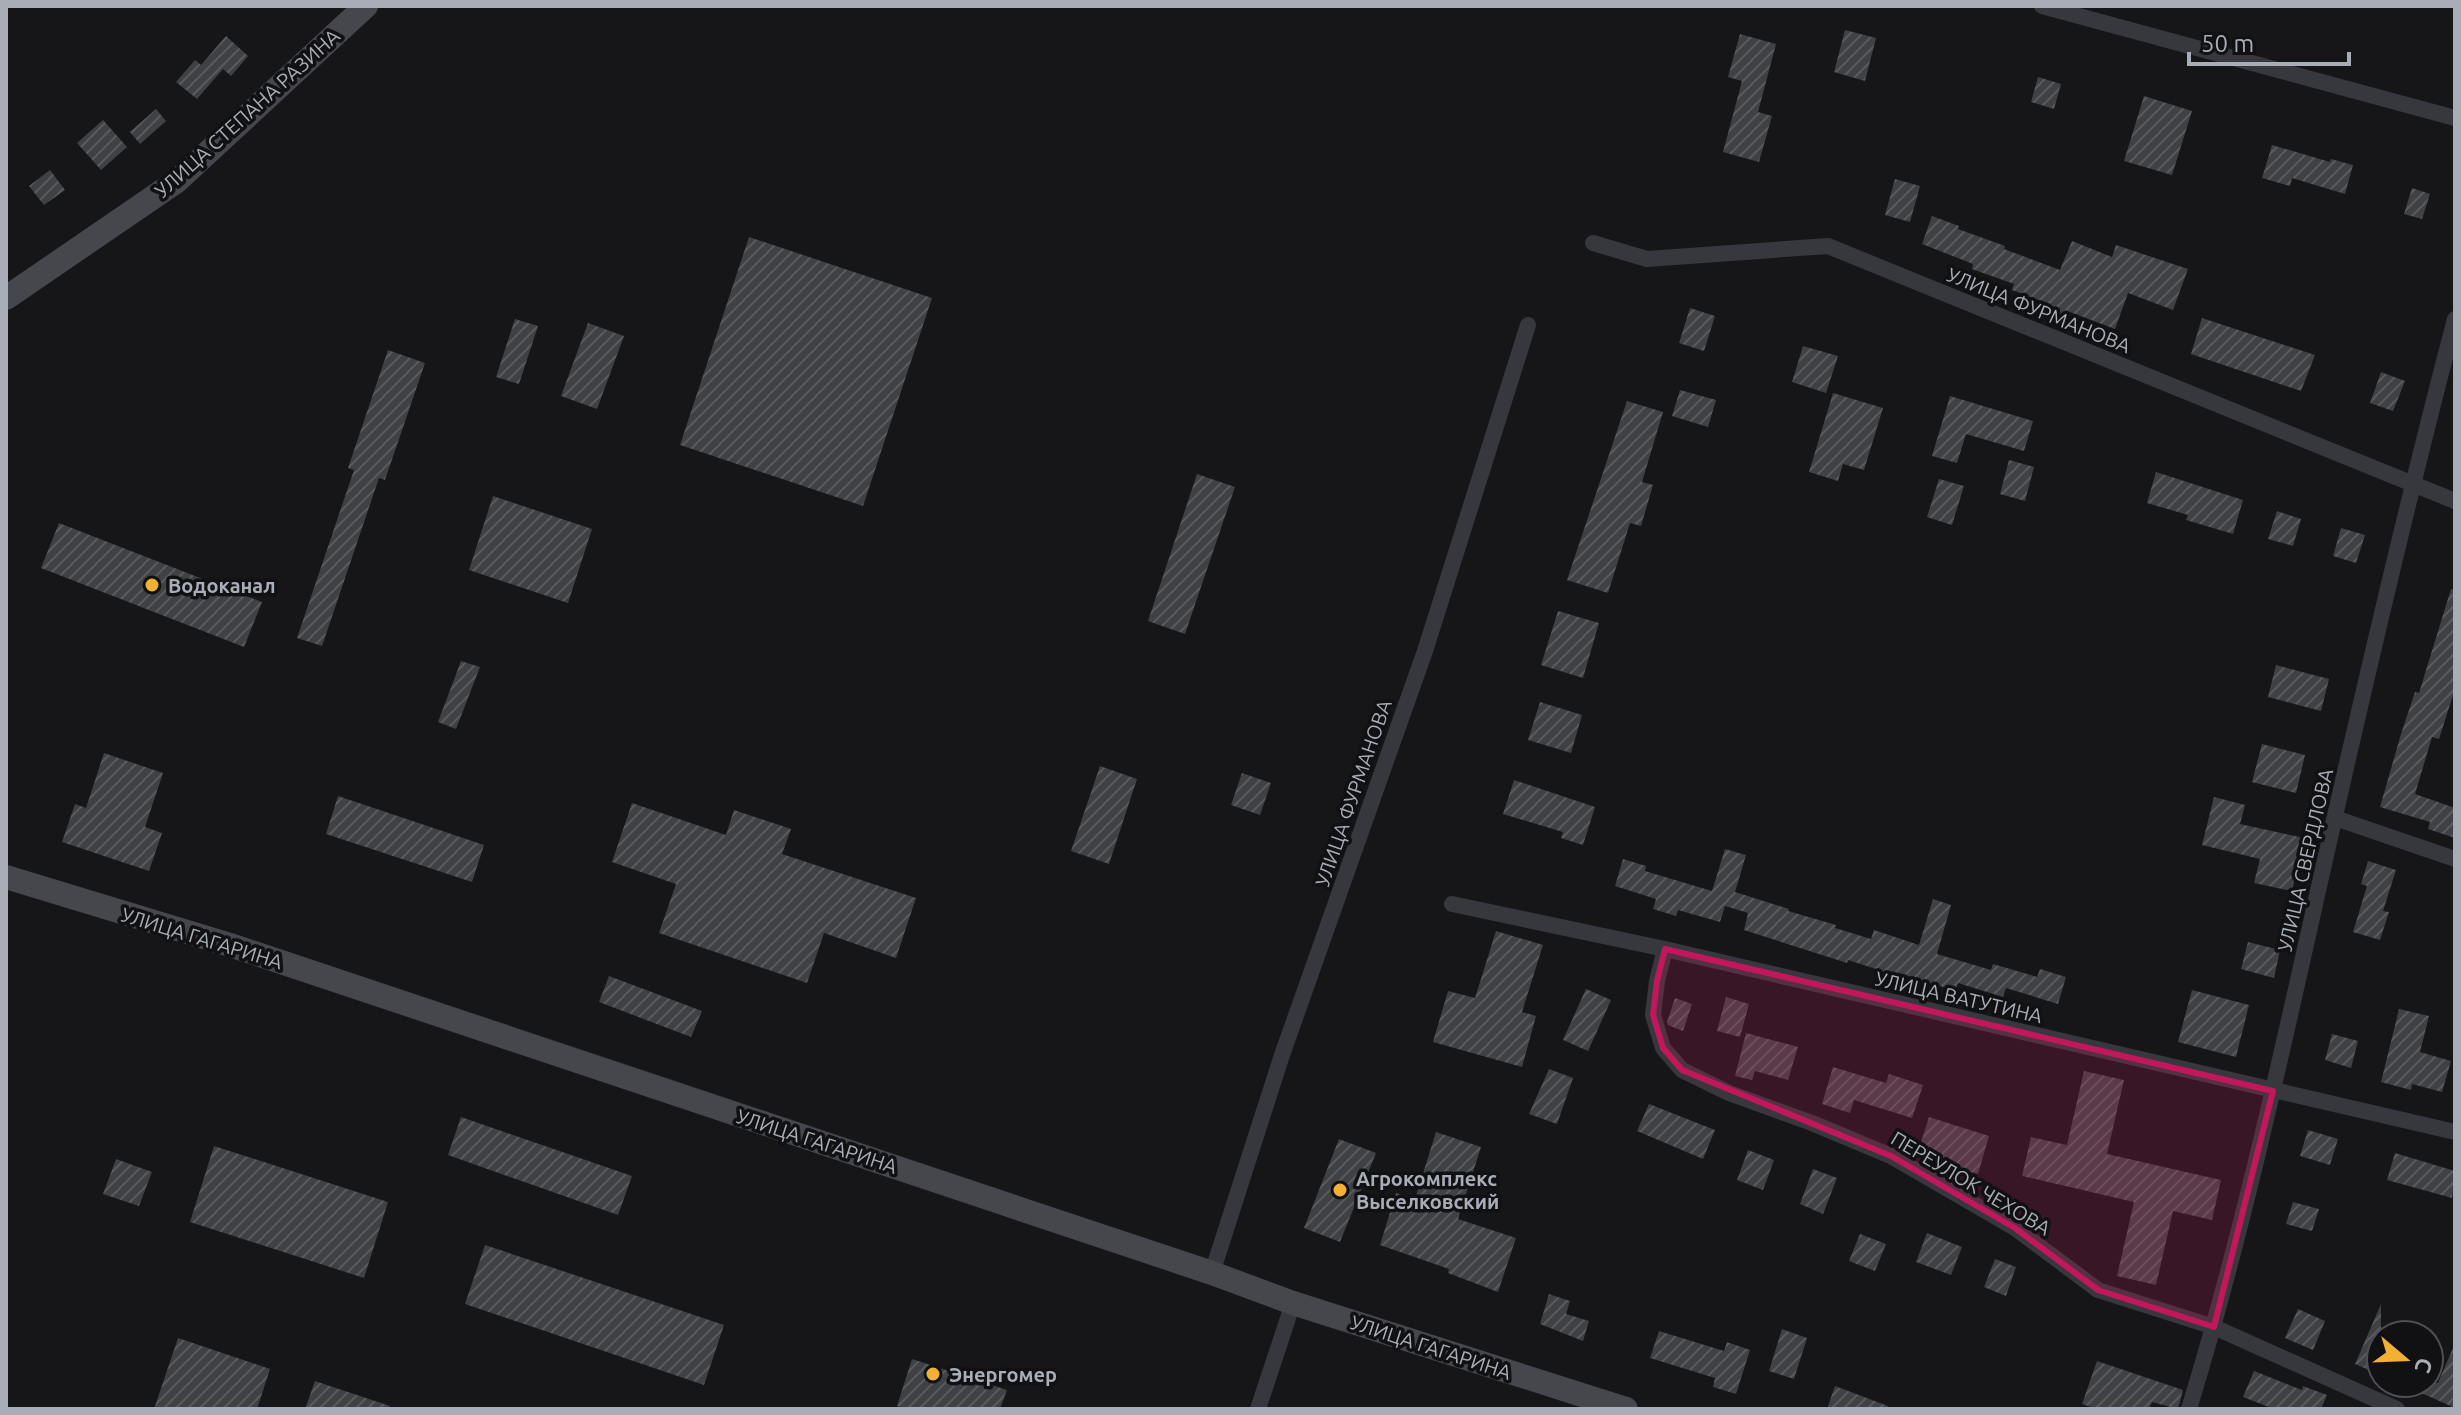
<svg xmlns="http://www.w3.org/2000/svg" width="2461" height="1415" font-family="Ubuntu,sans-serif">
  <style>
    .building { fill: url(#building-hatch) }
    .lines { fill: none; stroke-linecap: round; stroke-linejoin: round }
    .minor { stroke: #37383d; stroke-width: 16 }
    .secondary { stroke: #45474d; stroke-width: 24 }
    .marked { fill: #c2185b; fill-opacity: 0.2; stroke: #c2185b; stroke-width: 6; stroke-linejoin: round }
    .poi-dot { fill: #f2b134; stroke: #111113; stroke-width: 3 }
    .labels { text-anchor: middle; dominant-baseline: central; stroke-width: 7; stroke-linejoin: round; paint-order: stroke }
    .street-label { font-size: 20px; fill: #a8adb8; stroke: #111113 }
    .poi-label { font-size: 20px; font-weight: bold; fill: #a8adb8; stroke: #111113; text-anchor: start }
  </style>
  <defs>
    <pattern id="building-hatch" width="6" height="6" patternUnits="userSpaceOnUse" patternTransform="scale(2)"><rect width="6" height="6" fill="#404145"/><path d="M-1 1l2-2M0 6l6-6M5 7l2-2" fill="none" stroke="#595a5e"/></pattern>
  </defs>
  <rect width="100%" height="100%" fill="#161618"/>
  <path class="building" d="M1845 30 1876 38 1865 81 1834 72Z
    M1740 34 1776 44 1758 112 1772 116 1759 162 1723 152 1742 81 1728 77Z
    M226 36 248 56 231 76 223 69 197 99 176 82 195 60 201 65Z
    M2038 77 2061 84 2054 109 2031 102Z
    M2144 96 2192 111 2172 175 2124 161Z
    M156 109 166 121 140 144 130 132Z
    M103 120 127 147 101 170 77 143Z
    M2272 145 2330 162 2331 159 2353 165 2345 194 2292 178 2290 186 2262 178Z
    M50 170 65 190 44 205 29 186Z
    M1895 179 1920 186 1910 222 1885 215Z
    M2412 188 2430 194 2422 219 2404 214Z
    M1932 216 1959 226 1958 229 2005 246 2004 249 2060 270 2072 241 2112 257 2116 245 2188 269 2173 310 2128 293 2115 329 2070 312 2068 319 2042 309 2044 302 2012 290 2014 284 1972 269 1973 264 1922 244Z
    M749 237 932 298 863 506 680 445Z
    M1690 308 1715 316 1704 351 1679 343Z
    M2202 318 2315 355 2301 391 2191 354Z
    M515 319 538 326 519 384 496 377Z
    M588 323 624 336 597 409 561 396Z
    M1803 346 1838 356 1826 393 1792 382Z
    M388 350 425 363 385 480 379 478 322 646 297 638 354 470 348 468Z
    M2381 372 2405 381 2393 411 2370 403Z
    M1680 390 1716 400 1708 427 1672 416Z
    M1833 393 1883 408 1864 470 1843 464 1838 481 1809 472Z
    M1950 396 2033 421 2024 451 1966 434 1957 463 1932 456Z
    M1627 401 1663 412 1642 482 1653 485 1641 526 1630 523 1608 593 1567 580Z
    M2009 460 2034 467 2025 501 2000 494Z
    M2156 472 2243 500 2233 534 2186 520 2188 515 2147 503Z
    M1197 474 1235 487 1185 634 1148 621Z
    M1939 479 1964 486 1952 525 1927 517Z
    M493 496 592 529 568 603 469 570Z
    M2277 511 2301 519 2293 546 2268 539Z
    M59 523 262 602 244 647 41 568Z
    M2341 528 2365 535 2356 563 2333 556Z
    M2451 589 2455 590V689L2439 739 2432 737 2415 794 2455 808V838L2428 829 2430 822 2380 807 2401 734 2415 692 2419 693Z
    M1558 611 1599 623 1583 678 1541 665Z
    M461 661 480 667 456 729 438 722Z
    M2276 665 2329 679 2321 711 2268 697Z
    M1540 702 1582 715 1571 753 1528 740Z
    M2262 744 2305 755 2296 793 2252 782Z
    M104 753 163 773 145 827 162 833 149 871 62 842 75 804 86 808Z
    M1100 766 1137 779 1109 864 1071 851Z
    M1242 773 1271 783 1260 815 1231 805Z
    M1514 780 1595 807 1583 845 1561 838 1563 832 1503 814Z
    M338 796 484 845 472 882 326 834Z
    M2214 797 2245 805 2240 824 2304 838 2292 891 2254 883 2260 859 2202 845Z
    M632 803 726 835 734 810 791 829 782 854 916 898 896 958 824 933 807 983 659 933 676 884 612 862Z
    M1725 849 1746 855 1735 892 1789 909 1788 911 1836 925 1835 928 1871 939 1874 930 1919 945 1933 899 1951 905 1937 954 1991 970 1993 964 2037 977 2040 969 2066 977 2058 1004 2006 988 2003 997 1958 983 1956 991 1905 975 1904 978 1848 960 1847 963 1744 930 1748 913 1725 906 1720 922 1678 910 1676 916 1653 909 1656 899 1615 886 1623 859 1646 866 1645 871 1712 891Z
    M2368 861 2396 870 2383 911 2389 912 2380 940 2353 932 2367 886 2361 884Z
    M1496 931 1543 945 1522 1012 1536 1016 1522 1067 1433 1042 1448 991 1475 998Z
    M2248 942 2280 950 2274 978 2241 969Z
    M609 976 702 1011 691 1037 599 1002Z
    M1586 989 1611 1000 1588 1051 1563 1040Z
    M2192 990 2249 1005 2236 1057 2178 1042Z
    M1726 997 1749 1004 1740 1037 1717 1031Z
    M1675 998 1692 1004 1683 1031 1668 1025 1667 1022Z
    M2399 1009 2429 1016 2420 1052 2451 1061 2442 1092 2412 1084 2411 1090 2381 1082Z
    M1746 1033 1798 1047 1788 1080 1755 1071 1752 1080 1735 1076Z
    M2332 1034 2358 1041 2351 1068 2325 1060Z
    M1833 1067 1886 1083 1889 1074 1923 1085 1912 1118 1854 1100 1850 1113 1822 1104Z
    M1549 1069 1573 1078 1557 1124 1529 1114Z
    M2084 1071 2124 1080 2107 1154 2221 1180 2212 1220 2173 1211 2156 1285 2117 1276 2134 1202 2022 1176 2031 1137 2067 1145Z
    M1649 1104 1715 1130 1703 1159 1637 1131Z
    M461 1117 632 1176 618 1215 448 1155Z
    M1929 1117 1989 1136 1978 1174 1917 1155Z
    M2308 1130 2338 1139 2330 1165 2300 1156Z
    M1436 1132 1481 1147 1458 1219 1516 1238 1498 1292 1448 1273 1449 1269 1380 1245 1396 1193 1415 1199Z
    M1339 1139 1376 1153 1340 1242 1304 1228Z
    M214 1146 388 1202 364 1278 190 1222Z
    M1748 1150 1774 1160 1763 1190 1737 1180Z
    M2395 1153 2455 1171 2452 1198 2387 1180Z
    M116 1159 152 1172 139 1206 103 1194Z
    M1813 1169 1837 1178 1823 1214 1800 1204Z
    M2293 1202 2319 1209 2312 1231 2286 1224Z
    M1927 1233 1962 1247 1951 1275 1916 1262Z
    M1860 1234 1886 1244 1875 1271 1849 1261Z
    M485 1245 724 1325 704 1385 465 1304Z
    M1995 1259 2016 1267 2006 1296 1984 1287Z
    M1549 1294 1570 1301 1566 1314 1589 1321 1583 1341 1540 1324Z
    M2381 1304V1348L2371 1371 2355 1364Z
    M2298 1309 2325 1321 2313 1350 2285 1338Z
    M1782 1329 1807 1338 1794 1379 1769 1371Z
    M1659 1331 1724 1351 1727 1342 1750 1350 1736 1394 1713 1387 1715 1378 1650 1358Z
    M178 1338 270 1369 257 1409H154Z
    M2455 1343V1408L2399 1383H2438Z
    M912 1359 1007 1390 1000 1409H906L897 1406Z
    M2097 1361 2183 1390 2178 1409 2152 1402 2149 1409H2097L2082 1404Z
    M2254 1371 2302 1390 2303 1386 2327 1395 2321 1409H2274L2243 1397Z
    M315 1381 390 1406 389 1409H305Z
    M1835 1386 1888 1406 1887 1409H1827Z"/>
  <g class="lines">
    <path class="minor" d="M2042 6 2455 118
      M1593 243 1647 259 1828 246 2455 501
      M2335 818 2455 859
      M1452 904 1665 949 2455 1132
      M1665 949 1657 981 1653 1015 1663 1048 1682 1070 1729 1093 1812 1123 1891 1156 2015 1228 2098 1290 2214 1327 2397 1409
      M1212 1273 1282 1055 1425 651 1528 325
      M1258 1409 1293 1303
      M2189 1409C2241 1239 2279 1065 2318 891 2361 700 2405 509 2455 319"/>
    <path class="secondary" d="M6 298 177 181 366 6
      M6 877 230 945 1212 1273 1293 1303 1626 1409"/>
  </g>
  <path class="marked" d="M1665 949 2273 1091 2214 1327 2098 1290 2015 1228 1891 1156 1682 1070 1663 1048 1653 1015 1657 981Z"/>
  <g class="poi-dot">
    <circle cx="152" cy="585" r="8"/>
    <circle cx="1340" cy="1190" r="8"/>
    <circle cx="933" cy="1374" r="8"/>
  </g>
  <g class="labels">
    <g class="street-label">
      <text transform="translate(247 113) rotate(-42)">УЛИЦА СТЕПАНА РАЗИНА</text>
      <text transform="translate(2039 310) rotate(22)">УЛИЦА ФУРМАНОВА</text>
      <text transform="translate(1353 793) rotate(-71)">УЛИЦА ФУРМАНОВА</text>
      <text transform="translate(2305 860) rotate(-77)">УЛИЦА СВЕРДЛОВА</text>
      <text transform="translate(202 938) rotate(17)">УЛИЦА ГАГАРИНА</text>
      <text transform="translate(1959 997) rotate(13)">УЛИЦА ВАТУТИНА</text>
      <text transform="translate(817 1141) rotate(18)">УЛИЦА ГАГАРИНА</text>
      <text transform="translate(1971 1183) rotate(31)">ПЕРЕУЛОК ЧЕХОВА</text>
      <text transform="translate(1431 1347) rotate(18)">УЛИЦА ГАГАРИНА</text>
    </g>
    <g class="poi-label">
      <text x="168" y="585">Водоканал</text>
      <text x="1356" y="1178">Агрокомплекс<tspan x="1356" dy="23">Выселковский</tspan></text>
      <text x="949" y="1374">Энергомер</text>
    </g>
  </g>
  <rect width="2461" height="1415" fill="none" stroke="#a8adb8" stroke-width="16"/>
  <g transform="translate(2405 1359) rotate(109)"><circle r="38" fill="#111113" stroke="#4d4f55" stroke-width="2"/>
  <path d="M0-6L14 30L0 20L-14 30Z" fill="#f2b134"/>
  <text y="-12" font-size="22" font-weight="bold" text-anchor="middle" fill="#a8adb8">С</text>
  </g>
  <path d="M2189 52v12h160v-12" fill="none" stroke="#a8adb8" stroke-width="4"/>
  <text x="2201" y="52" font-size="24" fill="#a8adb8" stroke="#111113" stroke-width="6" paint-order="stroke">50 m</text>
</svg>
